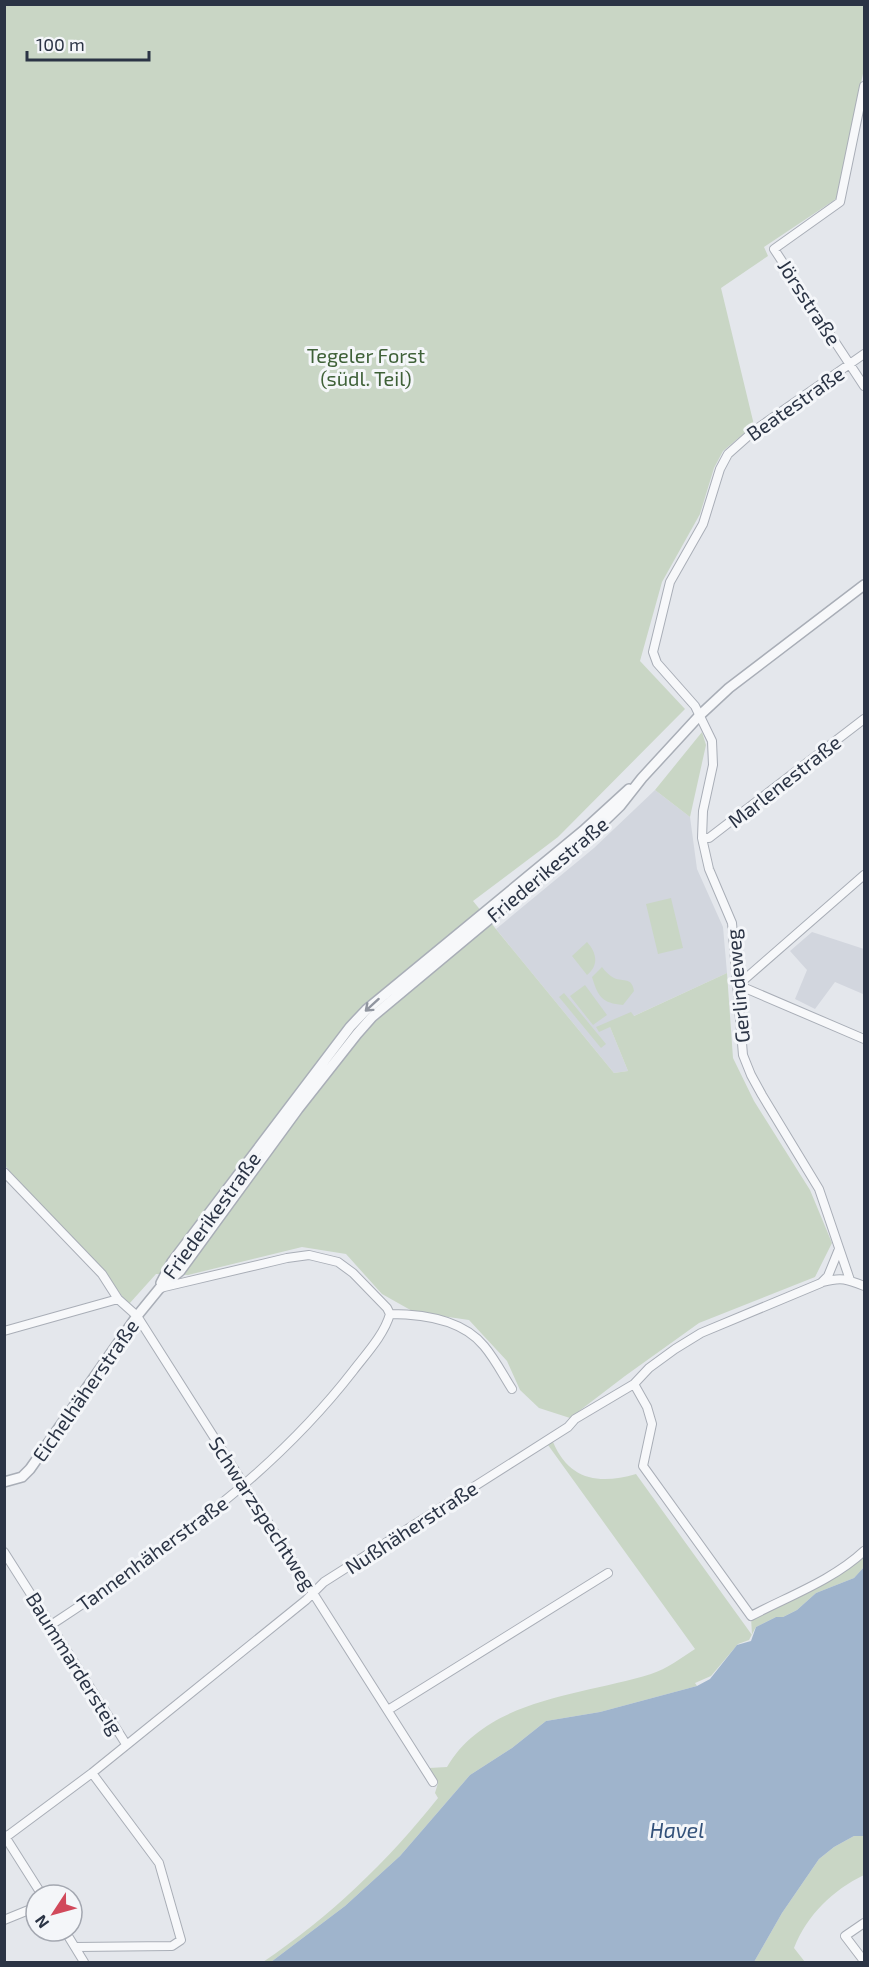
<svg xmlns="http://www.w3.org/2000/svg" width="869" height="1967" font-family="'Exo 2',sans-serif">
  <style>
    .built { fill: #d2d6de }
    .green { fill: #c9d6c5 }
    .water { fill: #9fb4cc }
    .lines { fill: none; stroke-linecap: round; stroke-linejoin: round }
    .minor-casing { stroke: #a9aeb7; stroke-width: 10 }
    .tertiary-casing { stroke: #a9aeb7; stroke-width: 12 }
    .minor { stroke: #f7f8fa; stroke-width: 8 }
    .tertiary { stroke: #f7f8fa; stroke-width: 9 }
    .oneway { stroke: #9196a0 }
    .labels { text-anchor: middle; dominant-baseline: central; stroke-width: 6; stroke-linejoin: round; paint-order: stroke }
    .street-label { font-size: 20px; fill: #2b3445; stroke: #f4f6f9 }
    .park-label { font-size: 20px; fill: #3f6138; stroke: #f4f6f9 }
    .water-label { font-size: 21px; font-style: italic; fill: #34527a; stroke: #f4f6f9 }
  </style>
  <rect width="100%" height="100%" fill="#e4e7ec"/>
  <path class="built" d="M655 790 690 817 697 869 723 927 727 973 610 1027 628 1071 614 1073 496 929 594 848Z
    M812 932 864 949 863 994 835 982 815 1009 795 999 807 970 790 951Z"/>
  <path class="green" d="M4 5H864V69L836 199 764 247 768 256 721 288 754 425 723 451 714 468 700 514 662 582 640 661 685 709 558 837 473 901 614 1073 628 1071 610 1027 599 1032 596 1027 631 1012 634 1016 727 973 733 1058 754 1101 810 1190 832 1243 815 1277 699 1323 625 1376 570 1418 539 1408 520 1390 507 1361 469 1320 414 1312 382 1294 346 1254 302 1247 188 1275 156 1274 129 1304C119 1294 113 1282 104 1271 72 1235 33 1204 5 1165Z
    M702 732 706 745 690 817 655 790Z
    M671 898 683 948 658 954 646 904Z
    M587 942C597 953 599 965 587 975L572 956Z
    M602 967C605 971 610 976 614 978 624 982 632 977 634 991L623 1005C602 1003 598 997 592 977Z
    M585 985 607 1015 593 1025 570 996Z
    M564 993 606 1044 601 1048 559 997Z
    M553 1442C569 1480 599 1485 636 1474L752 1635 751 1617 864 1555V1567L854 1578 816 1593 797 1610 783 1617H776L756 1627 749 1640 738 1644 711 1676 695 1683 697 1686 600 1712 546 1721 512 1748 470 1775 400 1856 345 1906 271 1962H263C330 1917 388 1861 438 1798L435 1793 438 1783 429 1768 447 1767C487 1698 584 1695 651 1674 667 1669 681 1658 695 1649L548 1445Z
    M854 1836H864V1875C833 1890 807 1915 794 1948L805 1962H754L782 1913 819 1859 834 1847Z"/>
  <path class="water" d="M864 1567V1836H854L834 1847 819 1859 782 1913 754 1962H271L345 1906 400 1856 470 1775 512 1748 546 1721 600 1712 697 1686 710 1679 737 1645 751 1641 756 1627 776 1617H783L797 1610 816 1593 854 1578Z"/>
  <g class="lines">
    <defs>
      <path id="minor" d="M864 86 840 202 774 249 864 386
        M702 838H709L864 719
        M738 985 864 875
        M738 985 864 1039
        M4 1172 102 1274 118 1299 137 1316 433 1782
        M850 1280 819 1189 762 1095 751 1075 743 1055 732 923 709 869 702 838 703 811 713 765 712 741 695 706 657 663 653 652 670 582 703 524 720 469 728 454 755 430 864 354
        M823 1282C841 1277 847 1279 864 1286
        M160 1288 287 1258 309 1255 338 1262 353 1273 387 1308 390 1314
        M390 1314C423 1314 462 1319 484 1346 495 1359 503 1375 512 1389
        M4 1331 118 1299
        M634 1384 647 1407 652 1424 643 1466 751 1616C789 1596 833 1580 864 1551
        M4 1552 126 1744
        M51 1625C162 1552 271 1477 353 1371 366 1354 384 1335 390 1314
        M388 1710 608 1573
        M4 1835 42 1895
        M6 1837 92 1773 306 1600 324 1582 568 1427 575 1419 634 1384 649 1368 675 1349 701 1333 821 1283 828 1276 839 1249
        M4 1920 36 1907
        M864 1923 845 1936 864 1961
        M65 1931 84 1962
        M75 1947 172 1946 181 1940 159 1863 92 1773"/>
      <path id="tertiary" d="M161 1283 172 1262 350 1027 366 1010 583 831 629 789
        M4 1482 22 1477 30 1469 137 1316 159 1289 180 1271 298 1109 357 1034 372 1017 588 837 620 806 642 778 700 715 729 688 864 585"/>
    </defs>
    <use href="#minor" class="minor-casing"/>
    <use href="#tertiary" class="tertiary-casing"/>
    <use href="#minor" class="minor"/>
    <use href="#tertiary" class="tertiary"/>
  </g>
  <defs><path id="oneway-shaft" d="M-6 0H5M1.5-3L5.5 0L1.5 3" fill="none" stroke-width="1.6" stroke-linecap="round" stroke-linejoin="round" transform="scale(1.5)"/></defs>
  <use class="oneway" href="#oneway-shaft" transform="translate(372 1005) rotate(138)"/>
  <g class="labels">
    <g class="street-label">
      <text transform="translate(810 302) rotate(57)">Jörsstraße</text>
      <text transform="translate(795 403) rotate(-35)">Beatestraße</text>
      <text transform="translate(784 781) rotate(-38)">Marlenestraße</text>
      <text transform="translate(547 869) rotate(-40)">Friederikestraße</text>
      <text transform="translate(737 986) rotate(-95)">Gerlindeweg</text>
      <text transform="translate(211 1215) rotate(-54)">Friederikestraße</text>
      <text transform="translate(85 1390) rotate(-55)">Eichelhäherstraße</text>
      <text transform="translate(263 1513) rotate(57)">Schwarzspechtweg</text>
      <text transform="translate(411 1527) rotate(-33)">Nußhäherstraße</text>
      <text transform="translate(152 1553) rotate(-36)">Tannenhäherstraße</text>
      <text transform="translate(75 1663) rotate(58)">Baummardersteig</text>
    </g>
    <g class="park-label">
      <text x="366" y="355">Tegeler Forst<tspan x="366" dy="23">(südl. Teil)</tspan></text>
    </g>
    <g class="water-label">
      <text x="677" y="1829">Havel</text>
    </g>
  </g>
  <rect width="869" height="1967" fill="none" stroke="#2b3445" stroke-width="12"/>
  <g transform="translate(54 1913) rotate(234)"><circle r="28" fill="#f4f6f9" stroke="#a4a8b1" stroke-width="1.5"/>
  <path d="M0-4.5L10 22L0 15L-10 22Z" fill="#d1495b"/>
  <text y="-9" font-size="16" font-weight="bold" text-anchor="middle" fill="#2b3445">N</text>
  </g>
  <path d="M27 51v9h122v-9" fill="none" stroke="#2b3445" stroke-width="3"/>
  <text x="36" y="51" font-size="18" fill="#2b3445" stroke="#f4f6f9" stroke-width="4.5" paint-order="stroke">100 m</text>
</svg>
